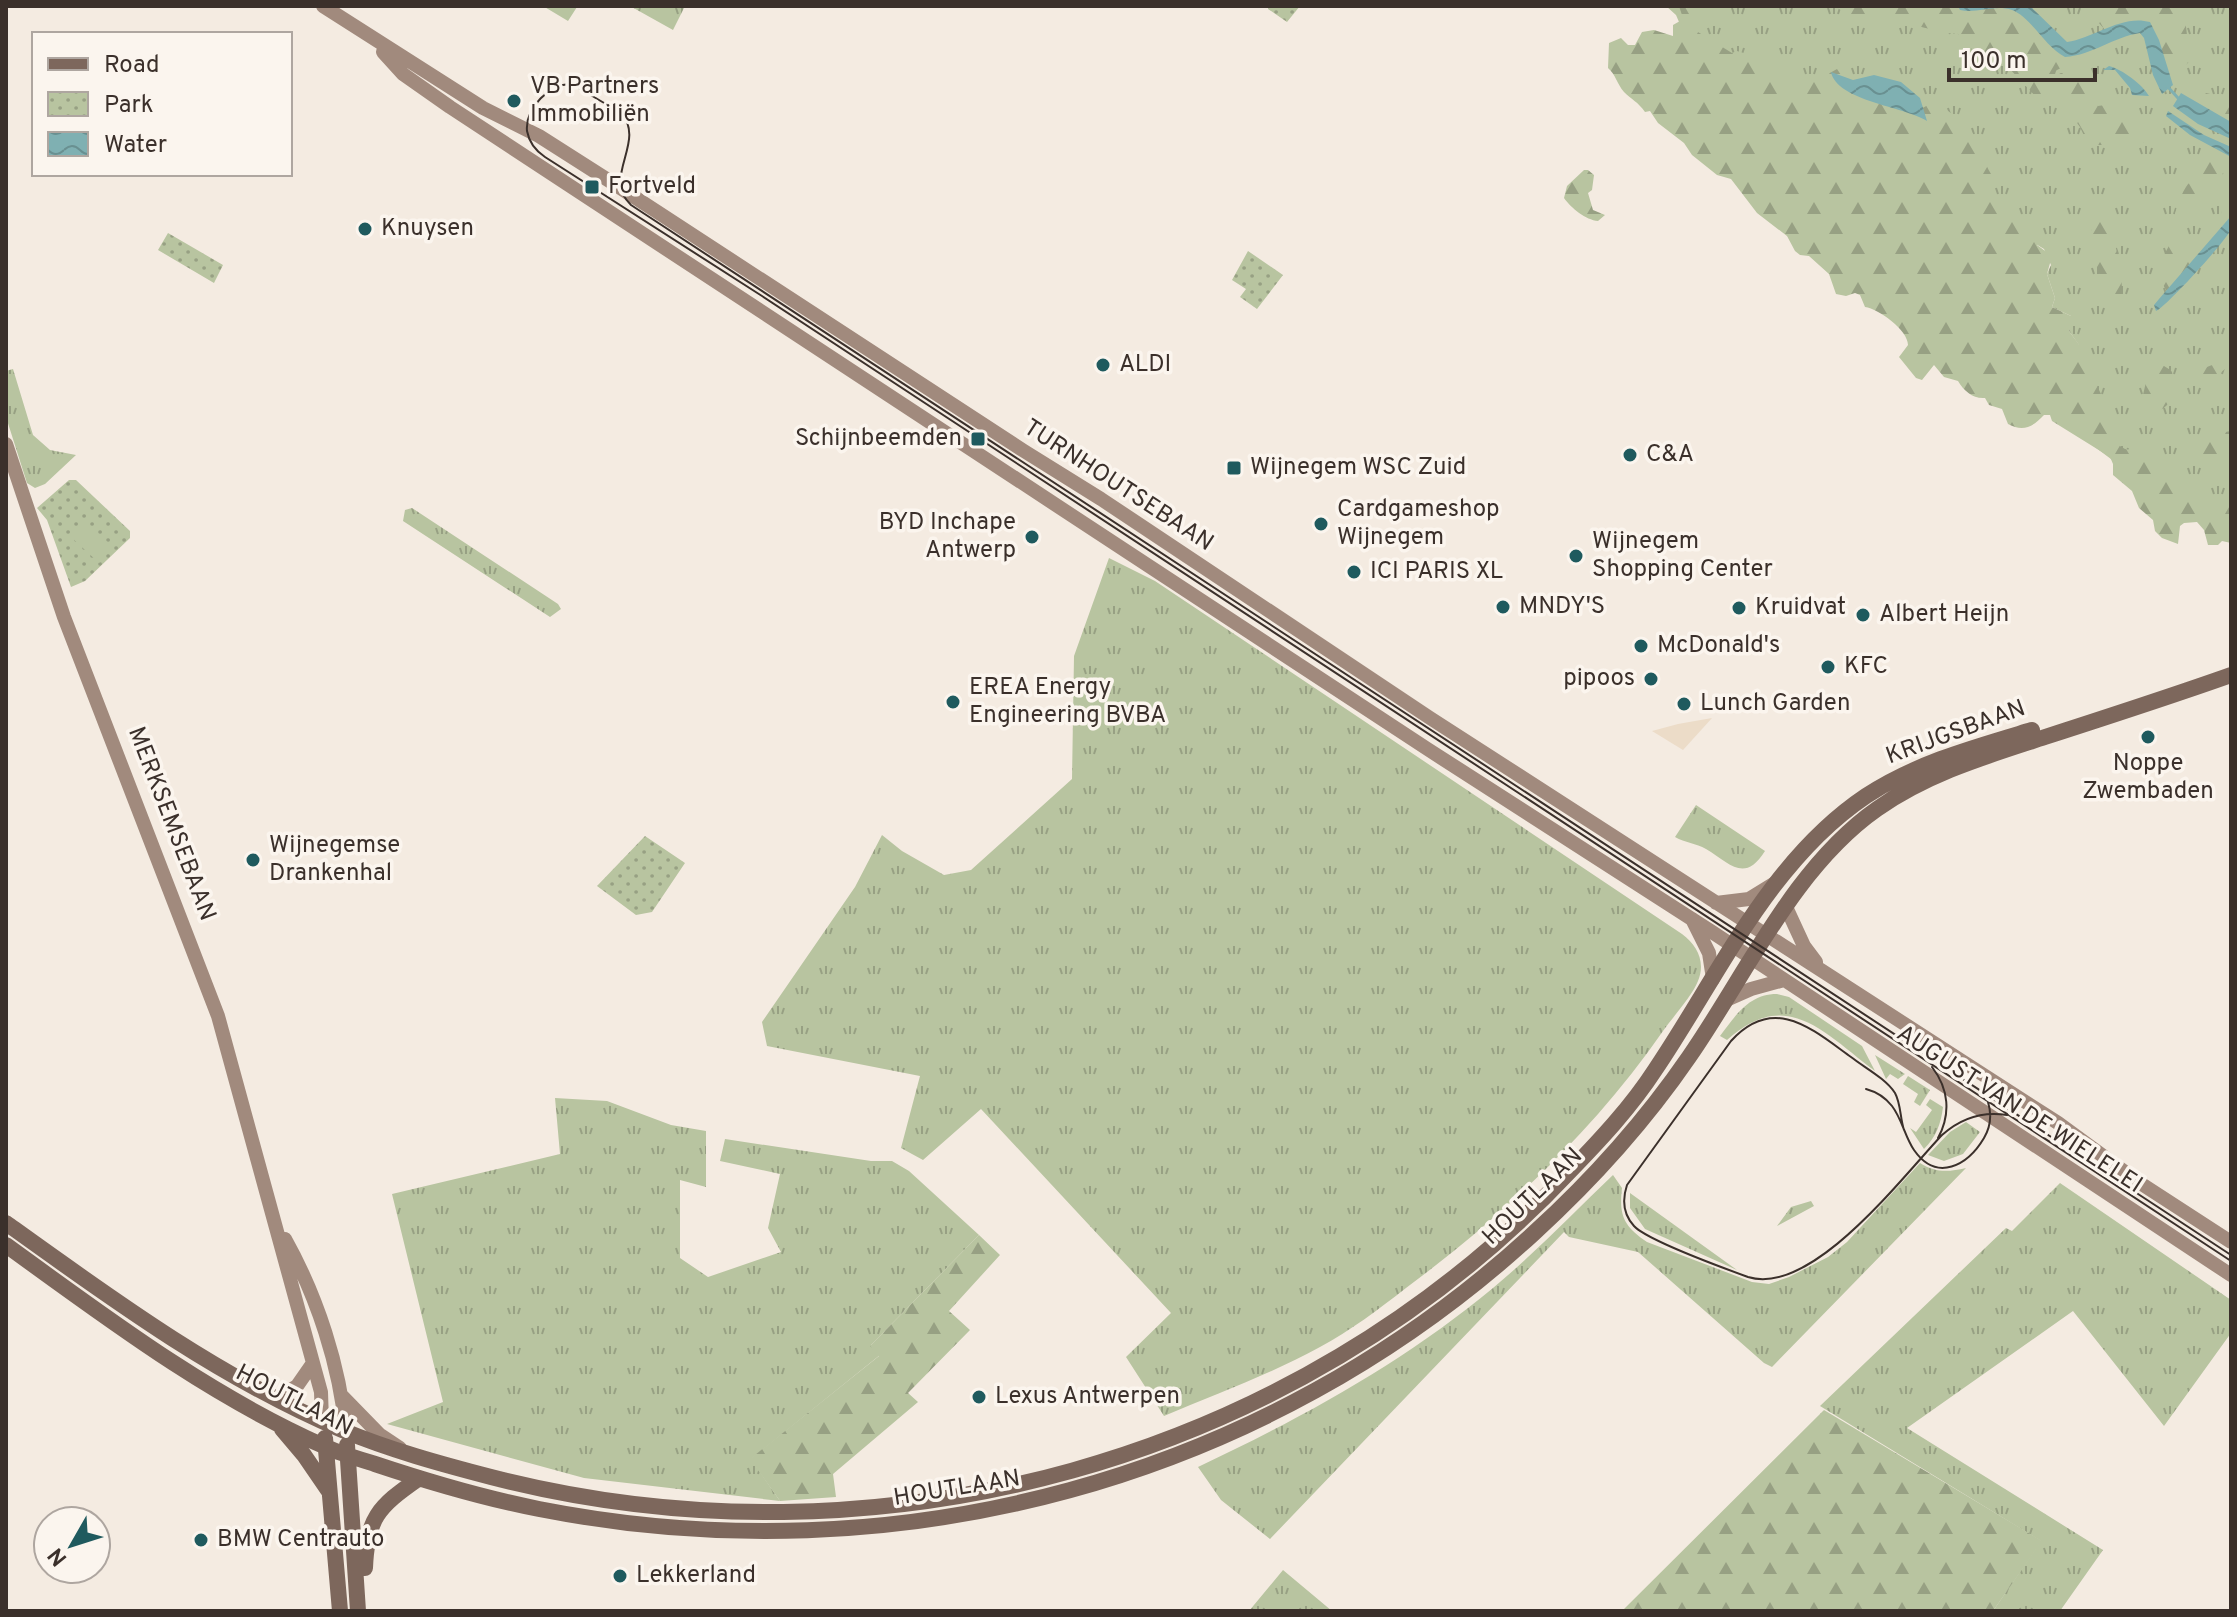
<svg xmlns="http://www.w3.org/2000/svg" width="2237" height="1617" font-family="Overpass,sans-serif">
  <style>
    .grass { fill: url(#grass-tufts) }
    .forest { fill: url(#forest-firs) }
    .park { fill: url(#park-dots) }
    .pitch { fill: #b8c4a0 }
    .plaza { fill: #ecdcc8 }
    .water { fill: url(#water-waves) }
    .lines { fill: none; stroke-linecap: round; stroke-linejoin: round }
    .stream { stroke: #7fb0b2; stroke-width: 3 }
    .secondary { stroke: #a18a7d; stroke-width: 14 }
    .primary { stroke: #7d675c; stroke-width: 16 }
    .tram { stroke: #3b302b; stroke-width: 2 }
    .poi-dot { fill: #1f5a5e; stroke: #fbf5ee; stroke-width: 3 }
    .labels { text-anchor: middle; dominant-baseline: central; stroke-width: 7; stroke-linejoin: round; paint-order: stroke }
    .poi-label { font-size: 24px; fill: #3b302b; stroke: #fbf5ee; text-anchor: start }
    .street-label { font-size: 24px; fill: #3b302b; stroke: #fbf5ee }
  </style>
  <defs>
    <pattern id="grass-tufts" width="24" height="20" patternUnits="userSpaceOnUse" patternTransform="scale(2)"><rect width="24" height="20" fill="#b8c4a0"/><path d="M3 7l-1-3M5 7V3M7 7l1-3M15 17l-1-3M17 17v-4M19 17l1-3" fill="none" stroke="#97a083"/></pattern>
    <pattern id="forest-firs" width="22" height="20" patternUnits="userSpaceOnUse" patternTransform="scale(2)"><rect width="22" height="20" fill="#b8c4a0"/><path d="M5 1l3.5 6h-7zM16 11l3.5 6h-7z" fill="#97a083"/></pattern>
    <pattern id="park-dots" width="8" height="8" patternUnits="userSpaceOnUse" patternTransform="scale(2)"><rect width="8" height="8" fill="#b8c4a0"/><path d="M2 2h.1M6 6h.1" fill="none" stroke="#97a083" stroke-width="1.8" stroke-linecap="round"/></pattern>
    <pattern id="water-waves" width="16" height="10" patternUnits="userSpaceOnUse" patternTransform="scale(2)"><rect width="16" height="10" fill="#7fb0b2"/><path d="M0 5q4-4 8 0t8 0" fill="none" stroke="#699091"/></pattern>
  </defs>
  <rect width="100%" height="100%" fill="#f4ebe1"/>
  <path class="grass" d="M630 6H680L684 8 673 30Z
    M1666 6H2231V528L2127 471 2060 421 2079 345 2069 331 2071 316 2052 307 2055 298 2047 274 2051 265 2044 249 1682 29 1676 15Z
    M13 369 33 435 50 450 76 455 45 484 35 488 27 483 6 417V371Z
    M412 508 558 604 561 609 550 617 403 521 405 510Z
    M1109 558 1155 581 1682 934C1697 945 1706 962 1698 981 1692 996 1673 1017 1663 1031 1594 1131 1503 1216 1406 1288 1379 1309 1350 1331 1320 1347 1271 1374 1216 1394 1164 1416L1126 1357 1171 1313 981 1109 923 1160 901 1148 920 1076 767 1046 762 1022 855 887 882 835 902 851 944 875 971 870 1072 779 1074 656Z
    M1696 805 1765 851C1744 884 1730 863 1706 849 1696 843 1685 843 1675 837Z
    M1777 994 1789 997 1862 1046 1875 1071C1824 1033 1787 986 1727 1040L1720 1036C1736 1015 1749 994 1777 994Z
    M1875 1055 1905 1074 1898 1079 1890 1074 1886 1079Z
    M1908 1076 1930 1090 1920 1106 1914 1102 1918 1094 1903 1084Z
    M555 1098 607 1101 671 1125 706 1131V1187L680 1180V1258L708 1277 781 1252 768 1228 780 1174 720 1161 725 1139 871 1161H892L909 1171 979 1235 871 1345 880 1355 751 1459 780 1501 584 1478 387 1424 443 1402 392 1194 560 1154Z
    M1930 1099 1943 1107C1941 1124 1936 1137 1924 1149L1910 1128 1916 1132 1932 1110 1926 1105Z
    M1966 1122 1980 1132 1963 1154 1944 1161 1928 1155 1950 1132Z
    M1920 1163C1936 1173 1948 1172 1966 1168L1772 1367 1764 1363 1638 1252 1569 1237 1564 1232 1270 1539 1221 1500 1198 1467C1302 1418 1404 1362 1493 1288 1535 1253 1573 1213 1613 1175L1622 1188C1619 1215 1623 1226 1647 1242L1752 1282 1769 1284 1789 1277 1828 1257 1847 1242Z
    M2060 1183 2231 1300V1333L2164 1426 2073 1311 1907 1428 2103 1550 2060 1611H1993L2041 1541 1820 1406 2006 1228 2012 1231Z
    M1630 1193 1737 1270 1645 1229 1630 1208Z
    M1811 1201 1814 1206 1777 1226 1791 1207Z
    M1283 1570 1332 1611H1249Z"/>
  <path class="forest" d="M543 6H574L577 7 568 21Z
    M1679 6H1715L1706 12 1704 18 1693 22 1687 16 1682 15Z
    M1835 6H2024L2070 55 2065 66 2055 71V76L2061 73 2076 75 2098 106 2105 105 2123 120 2154 121 2152 138 2134 147C2114 139 2107 150 2087 142L2080 127 2069 112 2070 103 2054 92 2044 100 2037 98 2008 67 2005 59 1996 61 1988 54 1974 52 1961 34C1939 35 1905 19 1884 22L1873 14 1866 21 1858 20 1853 14H1846Z
    M2121 6H2177L2185 18 2190 61 2169 80 2153 33 2106 31 2098 22 2103 11Z
    M1680 21 1732 53 1737 51 1764 59 1781 76 1789 78 1795 75 1819 79 1837 69 1843 78 1919 110 1928 105 1938 103C1951 114 1967 123 1976 138 1982 150 1984 163 1991 174L1986 181 1989 192C2002 194 2005 204 2016 208L2021 218 2028 222 2039 238 2037 245 2052 256 2047 274 2055 298 2052 307 2071 316 2073 321 2069 331C2075 340 2083 348 2088 358 2094 369 2095 383 2101 394 2108 410 2115 425 2115 443L2125 449 2137 451C2146 460 2154 466 2162 476H2183L2201 493 2231 508V543L2222 541 2218 545H2208L2204 530 2197 522 2184 523 2180 526 2178 544 2162 538 2155 531 2153 520 2139 508 2132 491 2113 475V464L2110 457 2052 421 2050 415H2044C2033 427 2023 432 2008 424L2002 409 1989 405 1985 398C1973 399 1964 391 1958 381L1944 377 1934 365 1922 380 1916 378 1899 357 1908 345C1908 330 1879 309 1865 307L1860 295 1855 293 1846 296 1836 294 1829 274 1809 256 1800 255 1795 251 1787 236 1757 213 1731 179 1717 175 1692 155 1684 143 1658 123 1650 111 1645 112C1638 102 1631 99 1624 92 1617 84 1616 75 1608 68L1609 43 1621 38 1628 45H1635L1642 32 1654 30 1673 36V25Z
    M2206 93 2231 99V128L2207 115 2202 98Z
    M2218 146 2231 150V159L2225 162V172C2207 184 2198 190 2195 214L2178 226 2173 223C2175 211 2182 189 2191 181 2196 177 2198 178 2201 173 2207 164 2210 153 2218 146Z
    M1584 170H1588L1594 175 1592 190 1588 193 1593 210 1605 215 1598 221C1586 220 1571 208 1564 198L1567 186Z
    M2231 199V233L2226 232 2222 236 2213 230C2212 222 2214 219 2221 214L2222 204Z
    M2085 204C2120 222 2122 276 2123 311L2118 316 2112 313C2110 292 2093 271 2097 254Z
    M2208 236 2213 243 2193 267 2189 286 2169 294C2155 276 2159 263 2170 244H2189L2199 237Z
    M2220 362 2225 365V369L2209 382H2203L2199 377V370Z
    M2157 366H2164L2172 371C2174 387 2176 402 2160 410L2149 404 2143 395 2146 382Z
    M2231 431V452L2219 457 2204 456 2200 460 2182 459 2186 441H2204L2219 433Z
    M979 1235 1000 1255 949 1311 970 1330 908 1393 918 1402 833 1474 836 1497 780 1501 750 1459 879 1356 870 1346Z
    M1824 1410 2042 1541 1993 1611H1622Z"/>
  <path class="park" d="M1268 6H1300L1287 22 1268 9Z
    M168 233 223 265 214 283 158 250Z
    M1248 251 1283 275 1257 309 1240 297 1246 289 1232 280Z
    M69 480H76L130 531V538L85 581 71 587 47 520 37 508Z
    M645 836 685 863 652 912 636 915 597 886Z"/>
  <path class="pitch" d="M86 522 113 547 99 563 72 538Z"/>
  <path class="plaza" d="M1712 718 1683 750 1652 731 1678 724Z"/>
  <path class="water" d="M1958 6H2030L2067 42C2094 38 2122 14 2150 22L2159 40 2173 85 2162 94 2153 75 2144 38 2140 33C2113 37 2093 55 2065 57 2045 47 2031 17 2012 10 1994 4 1977 14 1960 10Z
    M2109 66C2122 69 2143 85 2149 96L2132 95 2130 88 2115 70H2103Z
    M1831 72 1853 80 1874 75 1901 82 1920 98 1927 121C1903 106 1837 101 1831 72Z
    M2181 93 2231 122V139L2198 124 2173 106Z
    M2168 111 2204 135 2231 147V157L2190 135 2166 116Z
    M2231 216C2231 221 2232 225 2231 229 2228 239 2165 308 2156 311L2154 305 2159 299Z"/>
  <g class="lines">
    <path class="stream" d="M2167 86 2178 98"/>
    <path class="secondary" d="M323 6 483 108 539 136 619 187 1024 451 1101 499 1430 718 2058 1123 2137 1181 2231 1242
      M383 52 403 74 450 107 1429 750 1712 932 2231 1275
      M6 444 64 617 218 1016 321 1392 322 1421
      M1716 903 1749 899 1775 883
      M1786 907 1804 946 1816 962
      M1692 919 1709 953 1713 979
      M1726 1000 1751 989 1784 980
      M285 1239C317 1296 340 1366 346 1432
      M341 1395 379 1434 400 1448
      M277 1398 297 1386 313 1363"/>
    <path class="primary" d="M6 1223C113 1300 220 1378 342 1430 390 1450 441 1464 491 1477 876 1576 1296 1463 1570 1171 1600 1140 1631 1107 1655 1070 1718 977 1769 861 1866 796 1916 763 1975 747 2032 730
      M6 1245C108 1319 210 1396 326 1447 342 1454 359 1459 375 1464 429 1482 483 1498 539 1509 896 1579 1265 1481 1534 1233 1591 1181 1645 1121 1689 1057 1746 975 1794 867 1877 809 1928 773 1987 756 2045 737 2107 717 2169 697 2231 675
      M282 1429 304 1455 328 1490
      M325 1438 340 1611
      M347 1445 358 1611
      M365 1568C367 1518 378 1507 418 1479"/>
    <path class="tram" d="M1932 1067C1949 1089 1951 1114 1938 1138
      M1866 1089C1877 1092 1885 1097 1892 1106 1902 1119 1905 1137 1914 1150 1937 1183 1968 1165 1984 1138 1991 1126 1992 1115 1988 1102
      M1904 1130C1900 1118 1901 1104 1895 1093 1885 1078 1865 1068 1851 1057 1812 1029 1774 994 1731 1041L1627 1185C1622 1200 1623 1214 1634 1226 1647 1240 1726 1269 1748 1277 1812 1297 1903 1176 1942 1135 1961 1118 1982 1111 2007 1115
      M2231 1255 631 205C601 177 647 142 621 113L572 84C550 83 525 108 527 131 529 142 536 151 545 157L762 296 2231 1261"/>
  </g>
  <g class="poi-dot">
    <circle cx="514" cy="101" r="8"/>
    <rect x="584" y="179" width="16" height="16" rx="4"/>
    <circle cx="365" cy="229" r="8"/>
    <circle cx="1103" cy="365" r="8"/>
    <rect x="970" y="431" width="16" height="16" rx="4"/>
    <circle cx="1630" cy="455" r="8"/>
    <rect x="1226" y="460" width="16" height="16" rx="4"/>
    <circle cx="1321" cy="524" r="8"/>
    <circle cx="1032" cy="537" r="8"/>
    <circle cx="1576" cy="556" r="8"/>
    <circle cx="1354" cy="572" r="8"/>
    <circle cx="1503" cy="607" r="8"/>
    <circle cx="1739" cy="608" r="8"/>
    <circle cx="1863" cy="615" r="8"/>
    <circle cx="1641" cy="646" r="8"/>
    <circle cx="1828" cy="667" r="8"/>
    <circle cx="1651" cy="679" r="8"/>
    <circle cx="953" cy="702" r="8"/>
    <circle cx="1684" cy="704" r="8"/>
    <circle cx="2148" cy="737" r="8"/>
    <circle cx="253" cy="860" r="8"/>
    <circle cx="979" cy="1397" r="8"/>
    <circle cx="201" cy="1540" r="8"/>
    <circle cx="620" cy="1576" r="8"/>
  </g>
  <g class="labels">
    <g class="poi-label">
      <text x="530" y="87">VB Partners<tspan x="530" dy="28">Immobiliën</tspan></text>
      <text x="608" y="187">Fortveld</text>
      <text x="381" y="229">Knuysen</text>
      <text x="1119" y="365">ALDI</text>
      <text x="962" y="439" text-anchor="end">Schijnbeemden</text>
      <text x="1646" y="455">C&amp;A</text>
      <text x="1250" y="468">Wijnegem WSC Zuid</text>
      <text x="1337" y="510">Cardgameshop<tspan x="1337" dy="28">Wijnegem</tspan></text>
      <text x="1016" y="523" text-anchor="end">BYD Inchape<tspan x="1016" dy="28">Antwerp</tspan></text>
      <text x="1592" y="542">Wijnegem<tspan x="1592" dy="28">Shopping Center</tspan></text>
      <text x="1370" y="572">ICI PARIS XL</text>
      <text x="1519" y="607">MNDY'S</text>
      <text x="1755" y="608">Kruidvat</text>
      <text x="1879" y="615">Albert Heijn</text>
      <text x="1657" y="646">McDonald's</text>
      <text x="1844" y="667">KFC</text>
      <text x="1635" y="679" text-anchor="end">pipoos</text>
      <text x="969" y="688">EREA Energy<tspan x="969" dy="28">Engineering BVBA</tspan></text>
      <text x="1700" y="704">Lunch Garden</text>
      <text x="2148" y="764" text-anchor="middle">Noppe<tspan x="2148" dy="28">Zwembaden</tspan></text>
      <text x="269" y="846">Wijnegemse<tspan x="269" dy="28">Drankenhal</tspan></text>
      <text x="995" y="1397">Lexus Antwerpen</text>
      <text x="217" y="1540">BMW Centrauto</text>
      <text x="636" y="1576">Lekkerland</text>
    </g>
    <g class="street-label">
      <text transform="translate(1118 486) rotate(33)">TURNHOUTSEBAAN</text>
      <text transform="translate(1956 733) rotate(-20)">KRIJGSBAAN</text>
      <text transform="translate(171 824) rotate(69)">MERKSEMSEBAAN</text>
      <text transform="translate(2019 1110) rotate(33)">AUGUST VAN DE WIELELEI</text>
      <text transform="translate(1533 1197) rotate(-44)">HOUTLAAN</text>
      <text transform="translate(294 1401) rotate(27)">HOUTLAAN</text>
      <text transform="translate(957 1489) rotate(-9)">HOUTLAAN</text>
    </g>
  </g>
  <rect width="2237" height="1617" fill="none" stroke="#3b302b" stroke-width="16"/>
  <rect x="32" y="32" width="260" height="144" fill="#fbf5ee" stroke="#aea6a0" stroke-width="2"/>
  <rect x="48" y="58" width="40" height="12" fill="#7d675c" stroke="#aea6a0" stroke-width="2"/>
  <text x="104" y="72" font-size="24" fill="#3b302b">Road</text>
  <rect x="48" y="92" width="40" height="24" fill="url(#park-dots)" stroke="#aea6a0" stroke-width="2"/>
  <text x="104" y="112" font-size="24" fill="#3b302b">Park</text>
  <rect x="48" y="132" width="40" height="24" fill="url(#water-waves)" stroke="#aea6a0" stroke-width="2"/>
  <text x="104" y="152" font-size="24" fill="#3b302b">Water</text>
  <g transform="translate(72 1545) rotate(231)"><circle r="38" fill="#fbf5ee" stroke="#aea6a0" stroke-width="2"/>
  <path d="M0-6L14 30L0 20L-14 30Z" fill="#1f5a5e"/>
  <text y="-12" font-size="22" font-weight="bold" text-anchor="middle" fill="#3b302b">N</text>
  </g>
  <path d="M1949 68v12h146v-12" fill="none" stroke="#3b302b" stroke-width="4"/>
  <text x="1961" y="68" font-size="24" fill="#3b302b" stroke="#fbf5ee" stroke-width="6" paint-order="stroke">100 m</text>
</svg>
